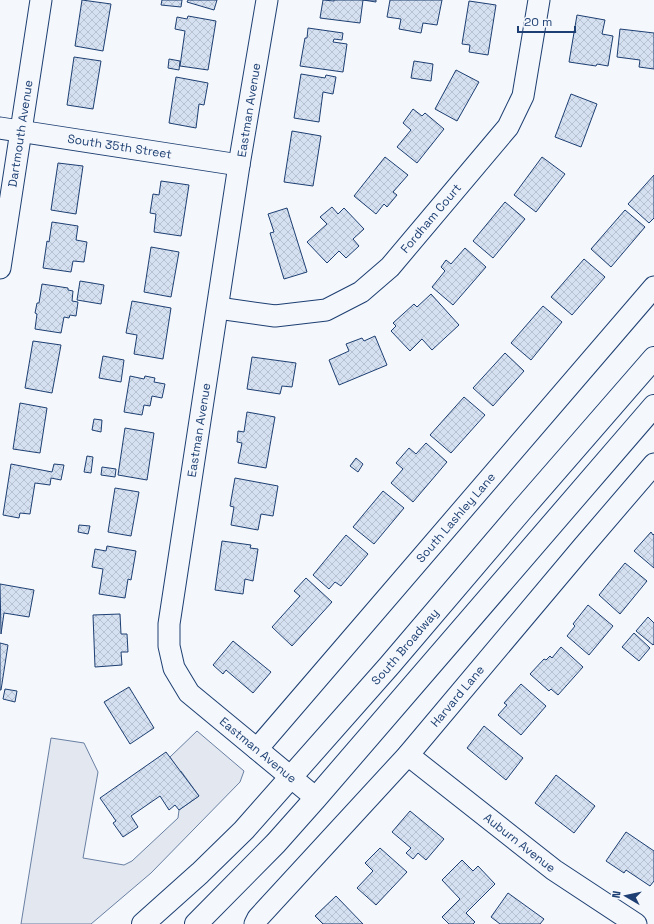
<svg xmlns="http://www.w3.org/2000/svg" width="654" height="924" font-family="'Space Grotesk',sans-serif">
  <style>
    .parking { fill: #e3e8f0; stroke: #687fa3 }
    .building { fill: url(#building-cross-hatch); stroke: #1d3f73 }
    .lines { fill: none; stroke-linecap: round; stroke-linejoin: round }
    .minor-casing { stroke: #1d3f73; stroke-width: 23 }
    .major-casing { stroke: #1d3f73; stroke-width: 24 }
    .minor { stroke: #f4f7fb; stroke-width: 21 }
    .major { stroke: #f4f7fb; stroke-width: 22 }
    .labels { text-anchor: middle; dominant-baseline: central; stroke-width: 3; stroke-linejoin: round; paint-order: stroke }
    .street-label { font-size: 12px; fill: #1d3f73; stroke: #f4f7fb }
  </style>
  <defs>
    <pattern id="building-cross-hatch" width="8" height="8" patternUnits="userSpaceOnUse"><rect width="8" height="8" fill="#d5e0f0"/><path d="M0 0l8 8M0 8l8-8" fill="none" stroke="#b6c1d1"/></pattern>
  </defs>
  <rect width="100%" height="100%" fill="#f4f7fb"/>
  <path class="parking" d="M197 731 244 771 240 782 151 873 91 924H21L51 738 84 743 98 772 83 858 124 865 132 861 178 818 179 810 199 796 181 771 180 772 170 757Z"/>
  <path class="building" d="M82 0 111 4 103 51 75 46Z
    M162 0H182L181 7 161 5Z
    M188 0H217L214 10 187 2Z
    M323 0 334 1V0H376V2L363 0 360 23 320 18Z
    M390 0H442L437 25 423 23 421 33 399 29 401 19 387 17Z
    M469 1 496 5 488 55 469 52 470 45 462 44Z
    M577 15 605 20 602 34 613 36 608 66 597 64 596 66 569 62Z
    M188 16 216 21 208 70 180 66 185 31 175 29 177 17 187 19Z
    M308 28 343 33 342 40 334 39 333 42 347 44 343 72 300 66 305 38H307Z
    M620 29 654 33V69L639 67 640 60 617 57Z
    M74 57 101 61 93 109 67 105Z
    M169 59 180 61 179 70 168 68Z
    M414 61 433 64 431 81 411 78Z
    M456 70 479 82 457 121 435 109Z
    M301 74 325 78 326 75 336 77 333 94 323 92 319 122 294 118Z
    M176 77 208 83 204 105 199 104 196 128 169 123Z
    M571 94 597 104 581 147 555 137Z
    M413 109 422 116 425 113 444 129 417 163 397 147 411 130 403 123Z
    M292 131 321 136 313 186 284 182Z
    M385 157 408 175 393 192 397 195 387 207 384 204 376 214 354 196Z
    M542 157 565 174 536 212 514 195Z
    M58 163 83 166 76 214 51 210Z
    M654 175V218L649 223 628 204Z
    M161 181 189 185 181 236 154 232 156 214 150 213 153 194 159 195Z
    M505 202 525 219 493 258 473 241Z
    M332 207 338 214 344 208 364 229 353 239 359 246 346 258 339 251 327 263 307 242 327 224 320 217Z
    M287 208 307 272 284 279 270 233 274 232 268 214Z
    M625 210 645 227 611 267 591 249Z
    M52 222 78 226 76 240 87 242 84 262 73 261 71 272 43 268 47 241 49 242Z
    M151 247 179 252 171 297 144 292Z
    M465 248 486 267 453 305 432 287 445 271 441 267 446 260 451 264Z
    M584 259 605 277 572 315 551 297Z
    M80 281 104 285 101 304 77 300Z
    M42 284 68 288V290L73 291 72 301 78 302 76 316 70 315 69 318 64 317 61 333 35 329 37 314 35 313 37 303H39Z
    M431 294 459 325 432 350 422 339 410 351 391 331 396 326 393 323 414 304 417 307Z
    M132 301 171 308 163 359 134 354 137 335 126 333Z
    M543 306 562 322 531 360 511 343Z
    M375 336 387 365 339 385 329 360 349 351 346 344 362 338 364 341Z
    M33 341 61 345 52 393 25 388Z
    M505 353 524 371 493 406 473 388Z
    M103 356 124 360 121 382 99 378Z
    M252 357 296 363 292 387 282 386 280 394 247 389Z
    M130 376 144 379 145 376 155 378 154 382 165 384 162 398 152 396 150 406 144 405 142 415 124 412Z
    M464 397 485 415 451 453 430 435Z
    M20 403 47 408 40 453 13 449Z
    M247 412 275 417 266 468 238 463 242 443 237 442 238 431 244 432Z
    M94 419 102 420 101 432 92 430Z
    M125 428 154 433 147 480 118 475Z
    M426 443 447 462 413 502 391 483 403 469 396 463 409 448 416 454Z
    M87 456 93 457 91 473 84 472Z
    M356 458 363 464 358 472 350 466Z
    M11 464 52 472 54 464 64 465 61 480 51 478 50 485 35 483 30 514 20 513 19 518 3 515Z
    M102 467 116 469 115 477 101 475Z
    M235 478 278 486 273 516 261 514 258 530 231 525 234 507 230 506Z
    M115 488 139 492 131 536 108 532Z
    M383 491 404 508 374 544 353 527Z
    M79 525 90 526 88 534 78 532Z
    M651 532 653 535 654 534V568L634 551Z
    M346 535 368 554 341 586 335 582 329 589 313 575Z
    M222 541 251 545 250 548 258 549 253 581 245 579 243 594 215 590Z
    M107 546 136 551 131 580 128 579 125 598 99 594 103 569 92 567 95 549 106 551Z
    M625 563 647 581 620 614 599 595Z
    M306 578 332 602 292 646 272 627 300 596 294 591Z
    M0 584 34 590 29 617 4 613 1 634Z
    M588 605 613 626 589 655 567 636 575 626 573 624Z
    M120 614 121 634H127L128 652H121L122 665 95 667 93 615Z
    M648 617 654 623V644L653 645 636 631Z
    M634 633 650 648 639 661 622 647Z
    M233 641 271 672 253 693 226 670 223 674 213 665Z
    M0 643 8 645 1 690H0Z
    M561 647 583 667 558 695 551 689 549 691 530 674 544 659 546 660 550 656 552 658Z
    M521 684 546 706 521 735 498 715 507 705 504 703Z
    M129 687 154 728 130 744 104 702Z
    M5 689 17 691 15 702 3 699Z
    M484 726 523 758 506 780 467 748Z
    M166 752 199 796 179 810 175 805 169 810 160 796 131 816 138 827 123 837 113 823 116 821 100 798Z
    M556 775 595 806 574 833 535 803Z
    M410 811 444 839 426 860 418 853 413 859 406 853 411 848 392 832Z
    M626 832 654 851V881L650 886 626 870 624 873 606 861Z
    M380 848 407 872 376 905 357 888 373 871 365 863Z
    M462 860 473 871 478 866 495 884 466 913 475 922 473 924H449L442 917 460 899 442 880Z
    M508 893 544 919 540 924H500L491 917Z
    M336 896 363 924H323L315 916Z"/>
  <g class="lines">
    <defs>
      <g id="minor">
        <path id="s1" d="M267 0 239 165 169 624V646L174 668 189 693 316 798"/>
        <path id="s2" d="M0 128 239 165"/>
        <path id="s3" d="M0 268 41 0"/>
        <path id="s4" d="M218 308 275 316 326 310 361 292 390 267 508 127 523 96 539 0"/>
        <path id="s5" d="M257 749 654 287"/>
        <path id="s6" d="M408 755 554 870 636 924"/>
        <path id="s7" d="M255 924 258 918 408 755 582 548 654 464"/>
      </g>
      <g id="major">
        <path id="s8" d="M143 924 200 873 244 830 389 666 521 511 654 358"/>
        <path d="M196 924 276 843 316 798 654 406"/>
      </g>
    </defs>
    <use href="#minor" class="minor-casing"/>
    <use href="#major" class="major-casing"/>
    <use href="#minor" class="minor"/>
    <use href="#major" class="major"/>
  </g>
  <g class="labels">
    <g class="street-label">
      <text transform="translate(249 110) rotate(-81)">Eastman Avenue</text>
      <text stroke="none"><textPath href="#s3" startOffset="136">Dartmouth Avenue</textPath></text>
      <text stroke="none"><textPath href="#s2" startOffset="121">South 35th Street</textPath></text>
      <text stroke="none"><textPath href="#s4" startOffset="250">Fordham Court</textPath></text>
      <text transform="translate(199 430) rotate(-81)">Eastman Avenue</text>
      <text stroke="none"><textPath href="#s5" startOffset="305">South Lashley Lane</textPath></text>
      <text stroke="none"><textPath href="#s8" startOffset="382">South Broadway</textPath></text>
      <text stroke="none"><textPath href="#s7" startOffset="305">Harvard Lane</textPath></text>
      <text stroke="none"><textPath href="#s1" startOffset="795">Eastman Avenue</textPath></text>
      <text stroke="none"><textPath href="#s6" startOffset="142">Auburn Avenue</textPath></text>
    </g>
  </g>
  <g transform="translate(626 896) rotate(279)" stroke="#f4f7fb" stroke-width="3" paint-order="stroke">
  <path d="M0-3L7 15L0 10L-7 15Z" fill="#1d3f73"/>
  <text y="-6" font-size="11" font-weight="bold" text-anchor="middle" fill="#1d3f73">N</text>
  </g>
  <path d="M518 26v6h57v-6" fill="none" stroke="#1d3f73" stroke-width="2"/>
  <text x="524" y="26" font-size="12" fill="#1d3f73" stroke="#f4f7fb" stroke-width="3" paint-order="stroke">20 m</text>
</svg>
